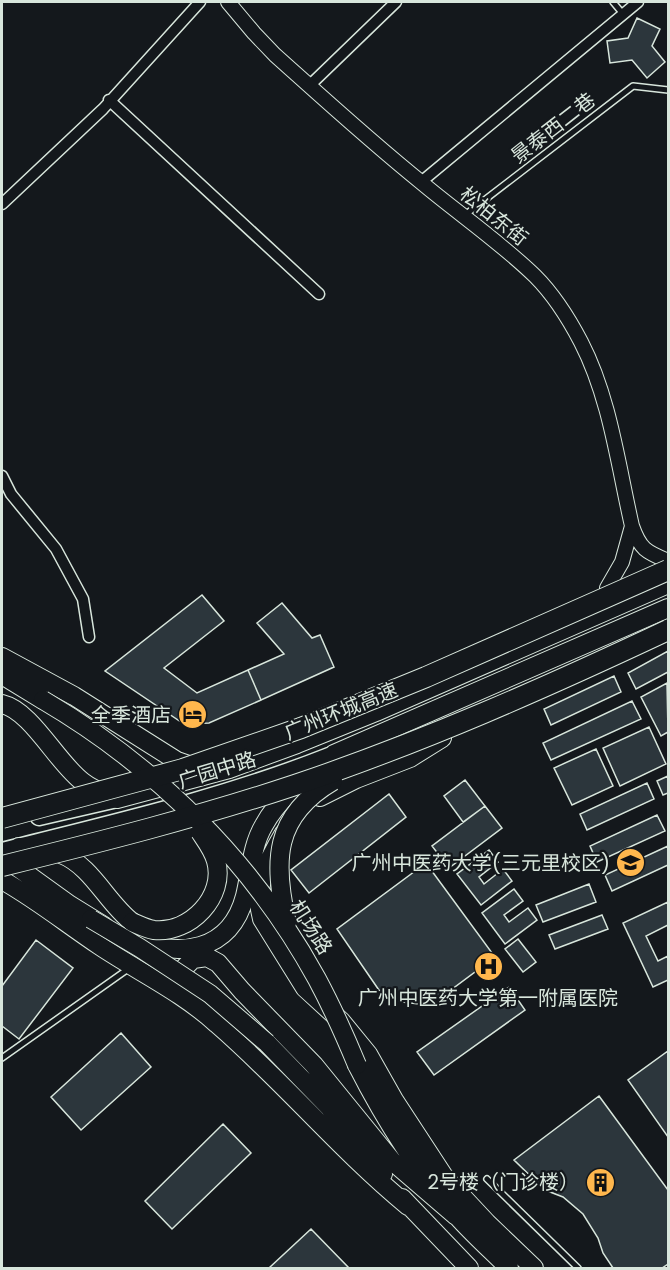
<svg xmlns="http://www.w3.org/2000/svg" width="670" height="1270" font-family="Poppins,'Noto Sans SC',sans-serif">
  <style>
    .building { fill: #2c363c; stroke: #d8e6dc; stroke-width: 1.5 }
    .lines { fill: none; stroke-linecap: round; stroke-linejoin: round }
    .service-casing { stroke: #d8e6dc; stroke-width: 8 }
    .minor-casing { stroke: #d8e6dc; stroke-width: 13 }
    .tertiary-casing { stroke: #d8e6dc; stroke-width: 16 }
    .primary-casing { stroke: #d8e6dc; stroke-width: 19 }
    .trunk-casing { stroke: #d8e6dc; stroke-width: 20 }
    .service { stroke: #14181c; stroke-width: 5 }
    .minor { stroke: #14181c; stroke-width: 10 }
    .tertiary { stroke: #14181c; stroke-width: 14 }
    .primary { stroke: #14181c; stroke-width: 16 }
    .trunk { stroke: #14181c; stroke-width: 18 }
    .trunk-bridge-casing { stroke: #d8e6dc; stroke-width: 20; stroke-linecap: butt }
    .motorway-bridge-casing { stroke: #d8e6dc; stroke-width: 22; stroke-linecap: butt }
    .trunk-bridge { stroke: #14181c; stroke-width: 18 }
    .motorway-bridge { stroke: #14181c; stroke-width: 20 }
    .labels { text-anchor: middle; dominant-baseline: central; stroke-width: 4.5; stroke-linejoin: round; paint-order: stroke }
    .street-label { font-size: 20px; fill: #d8e6dc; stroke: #14181c }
    .poi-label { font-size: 20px; fill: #d8e6dc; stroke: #14181c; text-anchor: end }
  </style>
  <rect width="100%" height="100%" fill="#14181c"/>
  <path class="building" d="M637 18 660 29 652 46 665 62 647 78 632 60 610 63 607 41 628 38Z
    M202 595 224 621 164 668 197 693 248 670 261 700 209 723 184 724 105 671Z
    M282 603 312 638 320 635 334 667 261 700 248 670 284 654 257 623Z
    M668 651V672L636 689 628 673Z
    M614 676 621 692 551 725 544 709Z
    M667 683 668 732 661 736 641 697Z
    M632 701 641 719 551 760 543 743Z
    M649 727 666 764 620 786 603 748Z
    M596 749 613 786 572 805 554 768Z
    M668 776V793L663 795 657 781Z
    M465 780 485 806 463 822 444 796Z
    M647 783 654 799 587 830 580 814Z
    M389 794 406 817 309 893 291 870Z
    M485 806 502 828 449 868 432 846Z
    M657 815 665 831 597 862 590 846Z
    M668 846V865L612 891 605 875Z
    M489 850 498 862 479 877 484 884 503 869 512 881 481 905 457 874Z
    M426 863 495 957 440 998 419 1004 402 1002 383 996 337 929Z
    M589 884 596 902 543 922 536 905Z
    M514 889 523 901 504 915 509 922 528 908 537 920 505 944 482 913Z
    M668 902V925L646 936 658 961 668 956V980L653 987 623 923Z
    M602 915 608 929 555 949 549 935Z
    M518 939 536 962 523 972 505 949Z
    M36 940 73 968 19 1039 2 1026V986Z
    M509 987 525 1010 434 1075 417 1052Z
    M121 1033 151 1067 81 1130 51 1097Z
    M668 1051V1137L628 1080Z
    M599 1096 668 1190V1264L662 1268H613L603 1253 598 1238 583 1214 563 1197 545 1190 514 1160Z
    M223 1124 251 1153 172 1229 145 1201Z
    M311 1229 349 1268H269Z"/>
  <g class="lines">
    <defs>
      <path id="service" d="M613 2 623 14
        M465 215 633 86 668 90
        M2 1058 128 969
        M487 1179 578 1268"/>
      <path id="minor" d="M309 86 396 2
        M109 100 319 294
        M421 182 638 2
        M2 204 103 109 200 2
        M2 476 11 494 56 549 83 599 89 637"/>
      <path id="tertiary" d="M228 2 254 33 275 55C323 98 371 142 422 183 459 214 500 242 535 276 554 295 569 319 581 342 610 398 618 465 632 526 640 549 646 552 668 561
        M607 588 622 562 632 526"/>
      <path id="primary" d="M39 817 117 799
        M2 851C112 823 223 798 329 756"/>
      <path id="trunk" d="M2 657 74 696 177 761 197 768
        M2 675 43 700
        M2 704C32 711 57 763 83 782 93 790 106 794 117 799L229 769 297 744 376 712 668 584
        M320 797 356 779 410 758 442 738
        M284 833C268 860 253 888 262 919L305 988 341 1021 368 1054 394 1100 445 1178 487 1223 534 1268
        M19 847C33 848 48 849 61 854 92 866 107 903 132 922
        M2 856 70 905 104 926
        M2 880C36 899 67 924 100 946 139 972 182 992 217 1024 284 1082 340 1150 408 1206
        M131 939C179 958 230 953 245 896 251 872 251 847 264 825 280 796 308 776 334 754L668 608
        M175 987 182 970 193 959 207 957 218 963 242 991 314 1065 392 1161 456 1216
        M267 1043 330 1108 383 1174
        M357 1065C384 1118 417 1171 457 1216 473 1234 492 1251 509 1268
        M402 1198 469 1268"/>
    </defs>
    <use href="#service" class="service-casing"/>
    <use href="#minor" class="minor-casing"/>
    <use href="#tertiary" class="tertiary-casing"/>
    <use href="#primary" class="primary-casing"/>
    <use href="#trunk" class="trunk-casing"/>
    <use href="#service" class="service"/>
    <use href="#minor" class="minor"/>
    <use href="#tertiary" class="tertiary"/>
    <use href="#primary" class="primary"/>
    <use href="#trunk" class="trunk"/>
    <defs>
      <path id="trunk-bridge" d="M43 700C157 767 253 862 317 979 332 1007 345 1036 357 1065
        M91 919 140 948 210 994 267 1043
        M132 922C139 925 147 929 154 930 190 934 226 896 216 861 213 850 206 841 200 832
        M287 923C273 862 273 816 333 781"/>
      <path id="motorway-bridge" d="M2 818 183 769 301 728 426 677 668 570
        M2 866C100 842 199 817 295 785 423 742 547 687 668 630"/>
    </defs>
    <use href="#trunk-bridge" class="trunk-bridge-casing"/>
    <use href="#motorway-bridge" class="motorway-bridge-casing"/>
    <use href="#trunk-bridge" class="trunk-bridge"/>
    <use href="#motorway-bridge" class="motorway-bridge"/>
  </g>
  <defs>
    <symbol id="hotel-disc" viewBox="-11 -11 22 22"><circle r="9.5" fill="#ffb74d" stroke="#14181c"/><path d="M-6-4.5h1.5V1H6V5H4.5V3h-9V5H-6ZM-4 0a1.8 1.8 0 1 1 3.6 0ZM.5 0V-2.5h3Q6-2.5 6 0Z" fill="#111"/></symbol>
    <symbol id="university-disc" viewBox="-11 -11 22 22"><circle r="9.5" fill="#ffb74d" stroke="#14181c"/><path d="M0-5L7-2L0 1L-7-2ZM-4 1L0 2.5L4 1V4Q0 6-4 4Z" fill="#111"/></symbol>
    <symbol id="hospital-disc" viewBox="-11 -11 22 22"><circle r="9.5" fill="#ffb74d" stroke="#14181c"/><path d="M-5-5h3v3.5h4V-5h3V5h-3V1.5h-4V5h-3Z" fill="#111"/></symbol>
    <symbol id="building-disc" viewBox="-11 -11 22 22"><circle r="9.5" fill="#ffb74d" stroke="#14181c"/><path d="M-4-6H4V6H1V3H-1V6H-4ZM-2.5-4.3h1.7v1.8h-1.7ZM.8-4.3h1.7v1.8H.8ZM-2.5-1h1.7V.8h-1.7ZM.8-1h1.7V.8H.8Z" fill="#111"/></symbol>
  </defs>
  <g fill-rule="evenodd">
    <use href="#hotel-disc" x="176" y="698" width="33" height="33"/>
    <use href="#university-disc" x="614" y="846" width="33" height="33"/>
    <use href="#hospital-disc" x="472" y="950" width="33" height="33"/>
    <use href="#building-disc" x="584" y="1166" width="33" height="33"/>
  </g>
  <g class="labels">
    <g class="street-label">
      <text transform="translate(553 128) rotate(-38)">景泰西二巷</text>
      <text transform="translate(494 216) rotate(39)">松柏东街</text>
      <text transform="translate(341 711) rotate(-22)">广州环城高速</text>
      <text transform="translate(217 770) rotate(-17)">广园中路</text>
      <text transform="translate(311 927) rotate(57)">机场路</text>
    </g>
    <g class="poi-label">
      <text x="171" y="715">全季酒店</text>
      <text x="610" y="863">广州中医药大学(三元里校区)</text>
      <text x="488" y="998" text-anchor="middle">广州中医药大学第一附属医院</text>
      <text x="579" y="1182">2号楼（门诊楼）</text>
    </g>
  </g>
  <rect width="670" height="1270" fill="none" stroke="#d8e6dc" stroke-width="6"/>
</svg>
